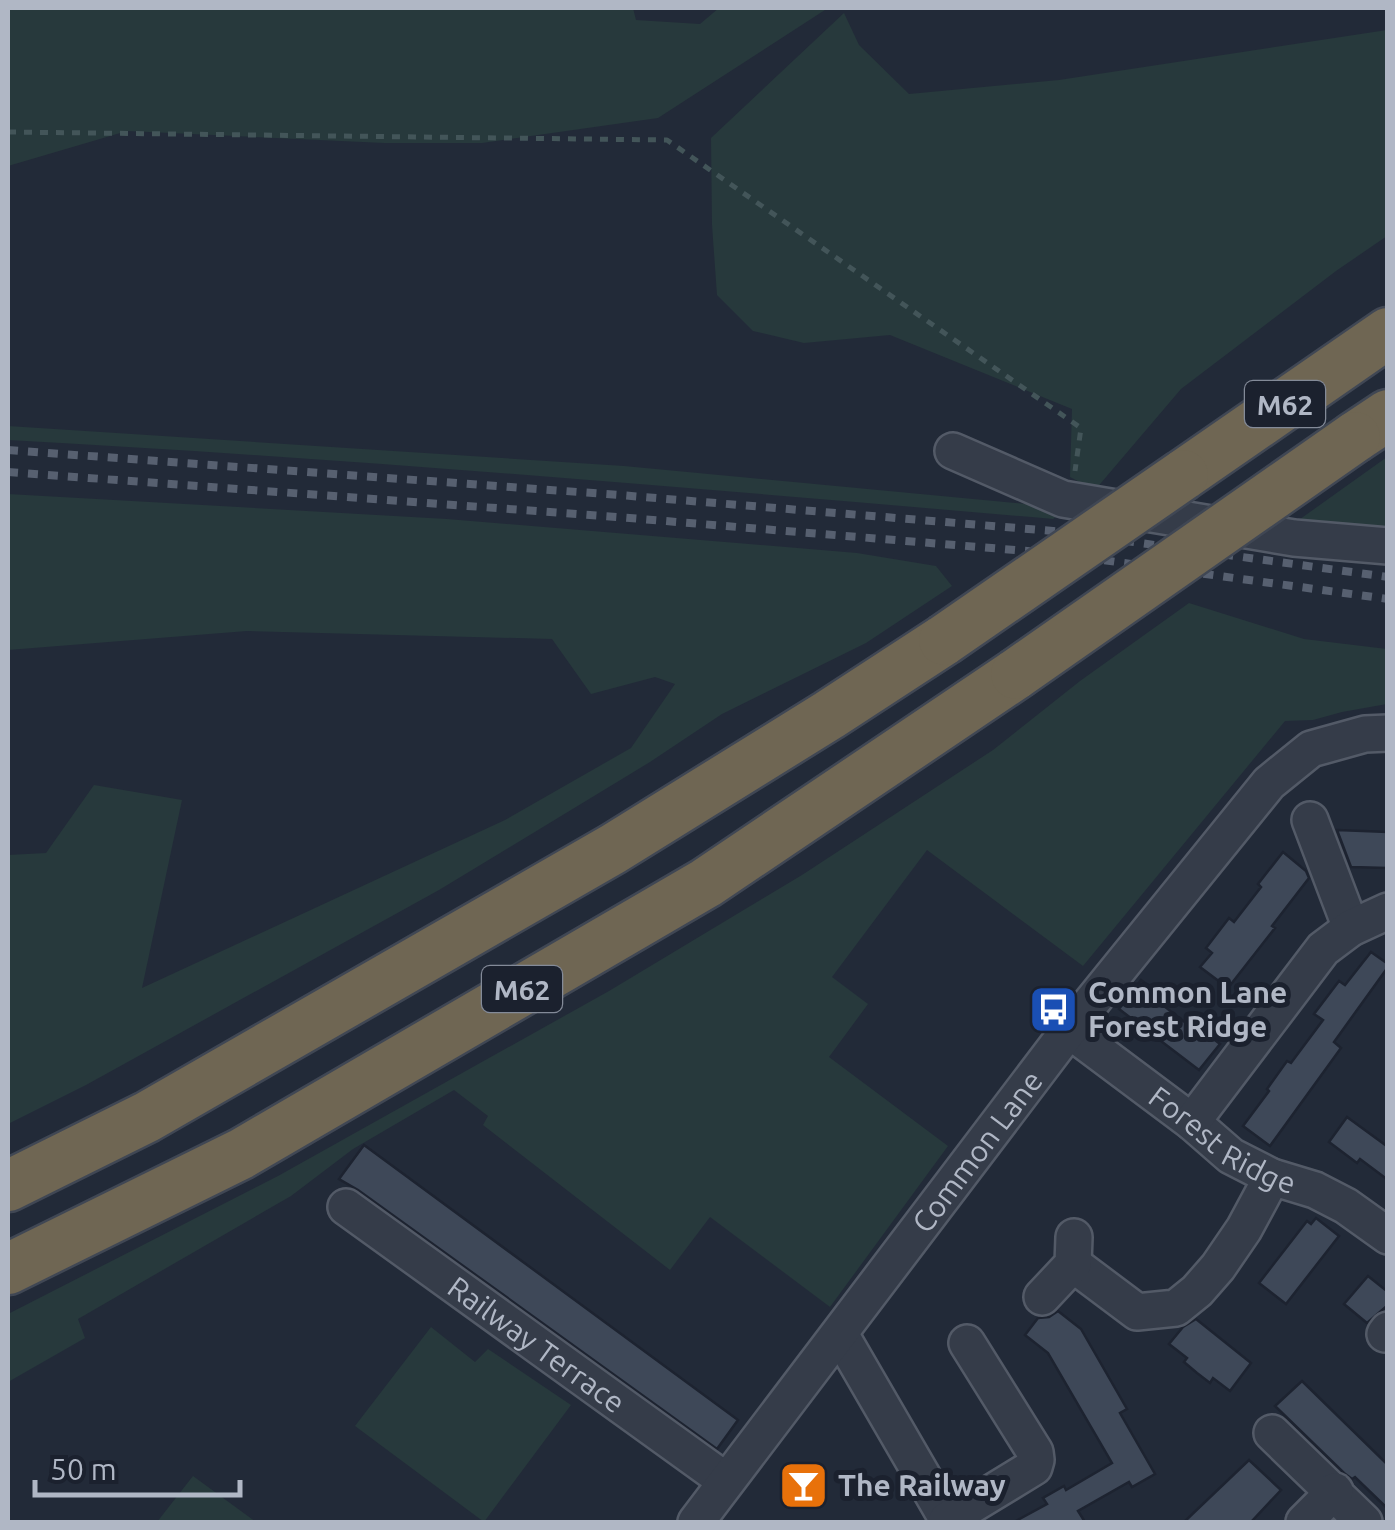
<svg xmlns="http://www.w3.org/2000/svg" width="1395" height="1530" font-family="Ubuntu,sans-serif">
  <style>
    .green { fill: #27393c }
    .building { fill: #3e4858; stroke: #1d2330; stroke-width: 2.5 }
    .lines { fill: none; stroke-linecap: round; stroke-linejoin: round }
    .minor-casing { stroke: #535a67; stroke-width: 40 }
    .highway-casing { stroke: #404754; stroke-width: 55 }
    .path { stroke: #435559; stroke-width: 5; stroke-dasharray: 8 8; stroke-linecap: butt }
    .minor { stroke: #353c49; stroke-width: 35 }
    .highway { stroke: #6f6653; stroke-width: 50 }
    .rail { stroke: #576070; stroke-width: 8; stroke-dasharray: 10 10; stroke-linecap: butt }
    .highway-bridge-casing { stroke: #404754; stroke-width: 55; stroke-linecap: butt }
    .highway-bridge { stroke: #6f6653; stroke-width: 50 }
    .labels { text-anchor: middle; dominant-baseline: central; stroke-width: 10; stroke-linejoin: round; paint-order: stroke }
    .shield { fill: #1b212e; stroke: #838a98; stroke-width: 2.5 }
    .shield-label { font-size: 28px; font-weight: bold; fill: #b0b7c5 }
    .poi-label { font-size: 30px; font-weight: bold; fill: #b0b7c5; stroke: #1b212e; text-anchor: start }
    .street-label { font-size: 30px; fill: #b0b7c5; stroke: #1b212e }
  </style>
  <rect width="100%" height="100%" fill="#222a38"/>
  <path class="green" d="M8 8H633L636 20 700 24 719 8H828L658 118 482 143H384L127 131 8 166Z
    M844 13 859 45 909 94 1059 80 1387 30V236L1336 271 1181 389 1095 490 1070 477 1072 409 890 335 804 343 753 331 717 295 712 225 711 138Z
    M8 426 624 466 1069 508 1053 519C705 489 357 459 8 440Z
    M1387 457V562L1261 547Z
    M8 494 447 519 857 553 936 566 952 586 866 643 722 714 650 762 439 890 86 1085 8 1124V855L46 853 94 785 182 800 142 988 505 820 631 748 675 684 655 677 591 694 552 639 247 631 8 650Z
    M1189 603 1304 639 1387 649V704L1342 712 1313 720 1285 721 1083 966 927 850 832 977 868 1004 829 1057 948 1146 830 1307 710 1217 670 1270 483 1125 488 1116 454 1090 353 1149 291 1196 78 1319 85 1338 8 1382V1314L278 1176 609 991 802 875 993 750 1080 681Z
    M431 1327 475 1362 488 1349 571 1405 484 1522 355 1426Z
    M193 1476 256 1522H157Z"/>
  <path class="building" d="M1337 830 1388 832 1387 868 1351 867Z
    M1283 852 1306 871 1309 878 1272 926 1275 928 1228 988 1200 967 1212 953 1206 948 1229 918 1234 922 1261 887 1258 884Z
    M1371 952 1388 964V967L1334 1042 1341 1048 1270 1146 1243 1126 1269 1091 1267 1089 1287 1061 1291 1063 1323 1020 1314 1014 1339 981 1345 985Z
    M1141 980 1160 994 1156 1000 1190 1026 1193 1023 1220 1044 1199 1070 1119 1009Z
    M1347 1117 1388 1147V1180L1360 1159 1357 1163 1329 1142Z
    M364 1145 738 1420 717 1449 358 1190 339 1179Z
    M1316 1218 1339 1236 1286 1304 1259 1283 1307 1221 1311 1224Z
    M1368 1276 1388 1292V1305L1367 1323 1344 1304Z
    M1058 1311 1081 1329 1127 1409 1120 1413 1155 1474 1132 1487 1129 1482 1078 1511 1085 1522H1014L1047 1504 1043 1498 1064 1486 1066 1490 1112 1463 1048 1353 1025 1335 1038 1318 1049 1317Z
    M1196 1319 1251 1363 1230 1391 1213 1378 1210 1383 1197 1373 1184 1362 1187 1358 1169 1344 1183 1327Z
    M1302 1381 1388 1465V1509L1355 1477 1352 1479 1344 1473 1275 1406Z
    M1249 1460 1281 1490 1251 1522H1184Z"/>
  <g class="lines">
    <defs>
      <g id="minor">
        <path d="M953 451 1063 499 1294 538 1388 546"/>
        <path d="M1310 820 1351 928"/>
        <path id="s1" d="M1069 1030 1192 1122 1231 1156 1272 1177 1315 1190 1346 1206 1388 1236"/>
        <path d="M1192 1122 1323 949 1351 928 1388 911"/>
        <path id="s2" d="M346 1207 726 1481"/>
        <path d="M1073 1264 1137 1312 1176 1308 1197 1291 1218 1267 1244 1229 1272 1177"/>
        <path d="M1042 1297 1073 1264 1074 1237"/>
        <path d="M840 1334 949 1522"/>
        <path d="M1385 1334 1388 1330"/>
        <path d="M1272 1433 1364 1522"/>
        <path d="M947 1520 1034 1467 1036 1460 1035 1452 967 1343"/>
        <path id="s3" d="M696 1522 1069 1030 1269 783 1311 749 1365 734 1388 733"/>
        <path d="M1304 1522 1335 1491"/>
      </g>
      <path id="highway" d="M1355 437 1388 415
        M1183 475 1388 333
        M8 1186 147 1117 613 849 829 715 944 640
        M8 1269 241 1154 706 883 1016 674"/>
    </defs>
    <use href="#minor" class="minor-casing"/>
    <use href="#highway" class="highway-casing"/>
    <path class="path" d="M8 132 667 140 1081 428 1075 471"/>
    <use href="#minor" class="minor"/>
    <use href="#highway" class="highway"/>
    <path class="rail" d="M8 450 619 495 1053 531 1388 577
      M8 472 617 517 1051 553 1388 599"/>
    <defs>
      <path id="highway-bridge" d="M944 640 1183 475
        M1016 674 1355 437"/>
    </defs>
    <use href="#highway-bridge" class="highway-bridge-casing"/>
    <use href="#highway-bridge" class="highway-bridge"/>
  </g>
  <defs>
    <symbol id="bus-square" viewBox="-11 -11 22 22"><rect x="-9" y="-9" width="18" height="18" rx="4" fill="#1a4fb4" stroke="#1b212e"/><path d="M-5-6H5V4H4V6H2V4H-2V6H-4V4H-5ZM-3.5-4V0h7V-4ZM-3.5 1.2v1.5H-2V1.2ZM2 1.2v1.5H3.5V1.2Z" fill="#fff"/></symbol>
    <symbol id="bar-square" viewBox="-11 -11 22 22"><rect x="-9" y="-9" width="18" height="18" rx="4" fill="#e8710a" stroke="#1b212e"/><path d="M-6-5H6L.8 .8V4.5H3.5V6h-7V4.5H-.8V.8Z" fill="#fff"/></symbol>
  </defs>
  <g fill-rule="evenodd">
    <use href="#bus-square" x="1026" y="982" width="55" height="55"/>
    <use href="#bar-square" x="776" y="1458" width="55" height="55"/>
  </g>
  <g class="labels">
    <g class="shield">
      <rect x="1245" y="381" width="80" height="46" rx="8"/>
      <rect x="482" y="966" width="80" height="46" rx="8"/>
    </g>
    <g class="shield-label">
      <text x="1285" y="404">M62</text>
      <text x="522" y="989">M62</text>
    </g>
    <g class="poi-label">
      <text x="1088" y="992">Common Lane<tspan x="1088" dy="34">Forest Ridge</tspan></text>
      <text x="838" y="1485">The Railway</text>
    </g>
    <g class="street-label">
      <text stroke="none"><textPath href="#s1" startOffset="190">Forest Ridge</textPath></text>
      <text stroke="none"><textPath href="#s3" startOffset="465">Common Lane</textPath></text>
      <text stroke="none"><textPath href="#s2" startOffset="235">Railway Terrace</textPath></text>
    </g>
  </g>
  <rect width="1395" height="1530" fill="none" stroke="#b0b7c5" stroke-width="20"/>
  <path d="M35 1480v15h205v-15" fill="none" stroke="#b0b7c5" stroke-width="5"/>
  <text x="50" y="1480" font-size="30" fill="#b0b7c5" stroke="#1b212e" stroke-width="8" paint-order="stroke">50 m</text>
</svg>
